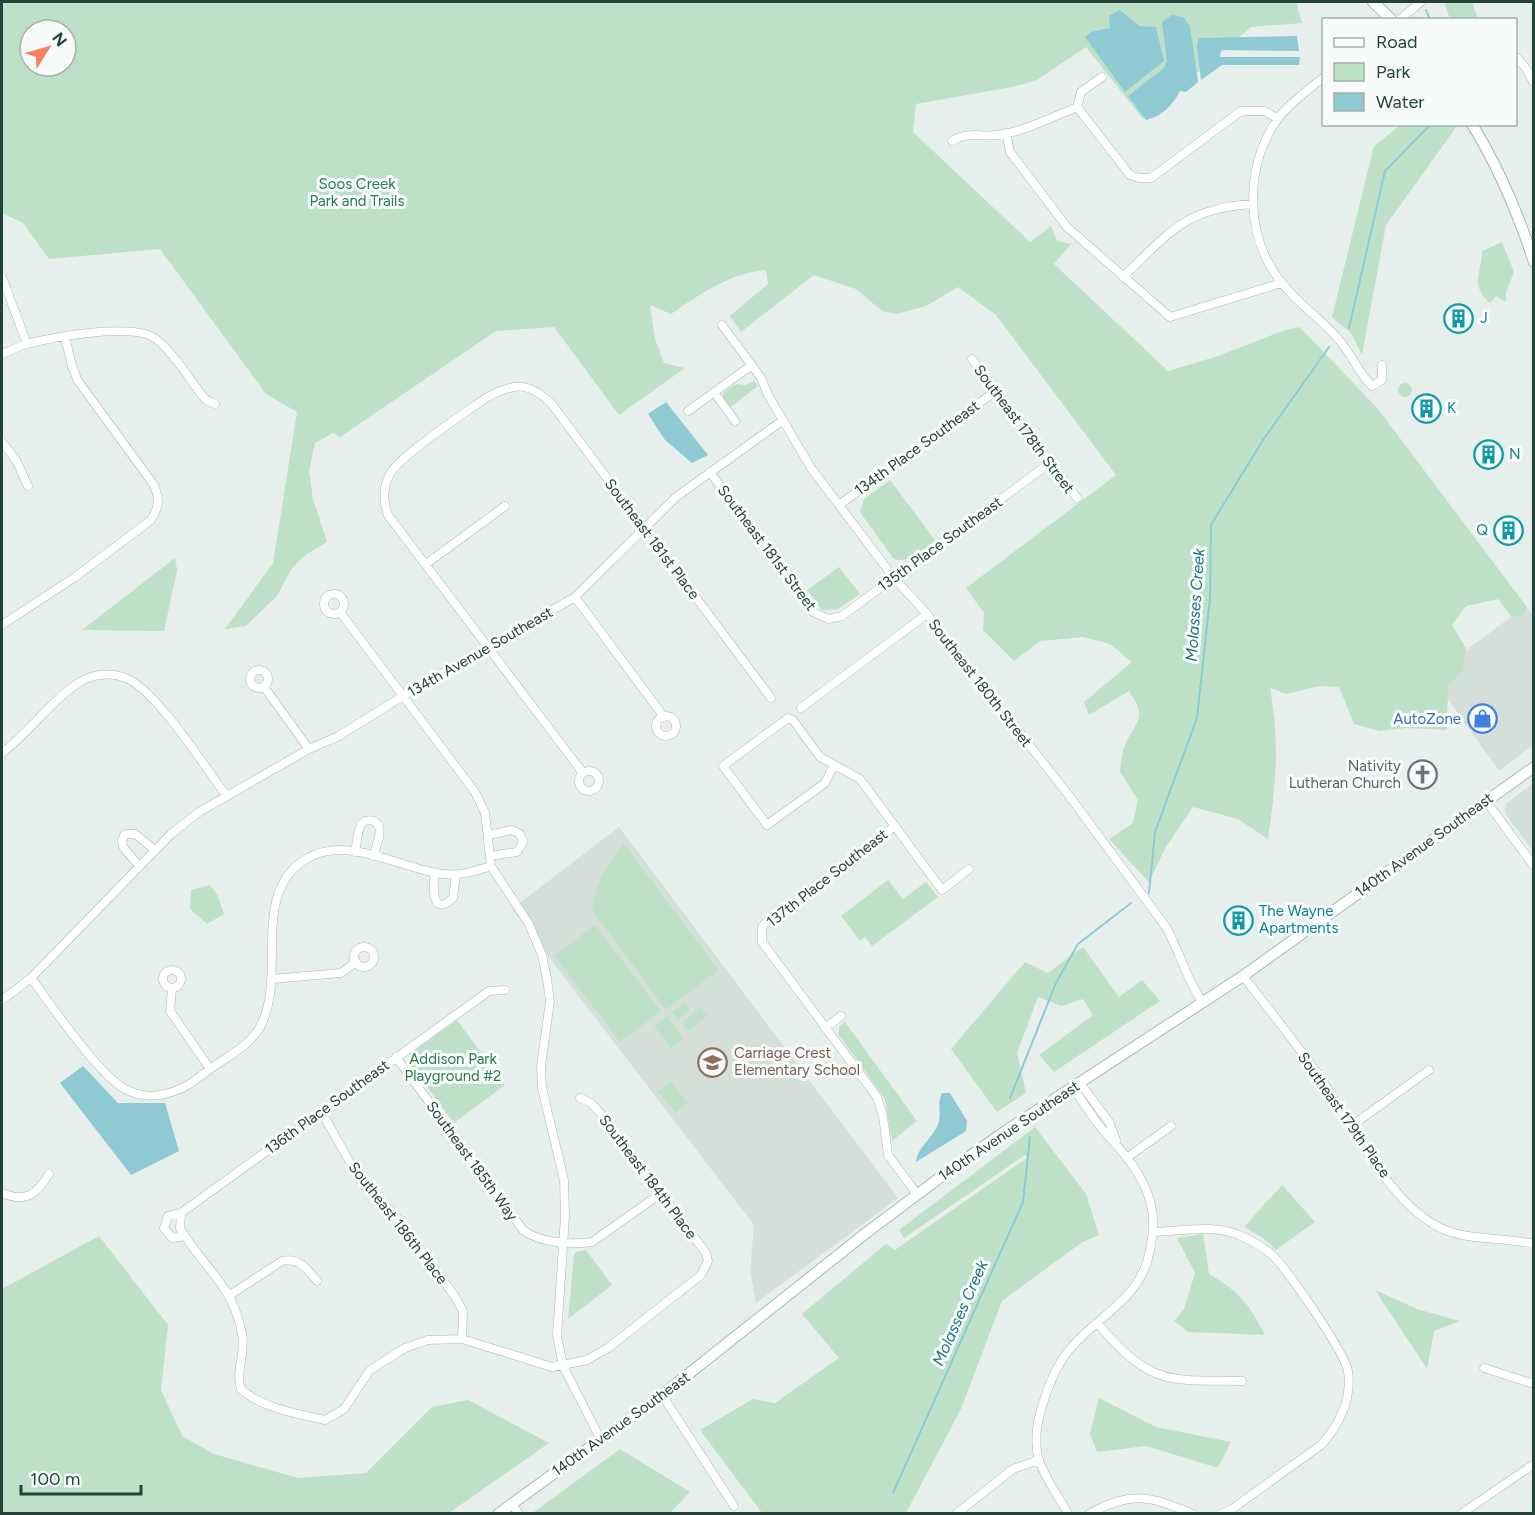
<svg xmlns="http://www.w3.org/2000/svg" width="1535" height="1515" font-family="Figtree,sans-serif">
  <style>
    .built { fill: #d4dfda }
    .green { fill: #bfe0c8; fill-rule: evenodd }
    .water { fill: #8ec9d4 }
    .lines { fill: none; stroke-linecap: round; stroke-linejoin: round }
    .stream { stroke: #8ec9d4; stroke-width: 2 }
    .minor-casing { stroke: #a8b8b2; stroke-width: 9 }
    .secondary-casing { stroke: #a4bbb3; stroke-width: 12 }
    .minor { stroke: #fff; stroke-width: 8 }
    .secondary { stroke: #fff; stroke-width: 10 }
    .labels { text-anchor: middle; dominant-baseline: central; stroke-width: 6; stroke-linejoin: round; paint-order: stroke }
    .park-label { font-size: 15px; fill: #2d7a4b; stroke: #f7fbf9 }
    .culture-label { font-size: 15px; fill: #0d838f; stroke: #f7fbf9; text-anchor: start }
    .street-label { font-size: 15px; fill: #24423a; stroke: #f7fbf9 }
    .shop-label { font-size: 15px; fill: #366cbe; stroke: #f7fbf9; text-anchor: end }
    .worship-label { font-size: 15px; fill: #5b616d; stroke: #f7fbf9; text-anchor: end }
    .education-label { font-size: 15px; fill: #785e54; stroke: #f7fbf9; text-anchor: start }
    .water-label { font-size: 16px; font-style: italic; fill: #1c6f80; stroke: #f7fbf9 }
  </style>
  <rect width="100%" height="100%" fill="#e6efeb"/>
  <path class="built" d="M1526 606 1533 616V745L1499 771 1431 676Z
    M1533 783V851L1507 816 1505 810 1507 803Z
    M619 827 898 1198 756 1303 750 1271 754 1225 512 909Z"/>
  <path class="green" d="M2 2H1296L1302 23 1251 27 1143 119 1086 47 1037 80 1012 87 916 104 913 132 1030 242 1051 226 1057 241 1071 244 1054 264 1168 371 1218 356 1285 330 1300 327 1378 409 1527 607 1523 615 1511 616 1498 599 1466 606 1452 625 1466 648 1463 671 1448 685 1447 730 1407 728 1380 731 1354 724 1339 687 1319 686 1286 694 1270 688C1280 746 1276 782 1268 839L1238 819 1193 807 1166 847 1149 882 1109 839 1133 823 1138 800 1120 772C1121 763 1122 751 1126 743 1138 718 1147 718 1129 691L1089 715 1084 702 1132 662 1110 644 1083 637 1040 641 1014 661 983 630 984 613 966 588 1116 475 996 315 958 287 926 306 897 314 882 311 856 289 814 275 741 332 730 316 768 284 766 270C730 273 700 294 671 314L650 305 655 339 664 363 685 368 619 415 554 327 496 331 340 437 333 433 315 443 309 471 313 499 327 542 307 554 292 568 277 596 246 626 225 629 273 563 297 412 266 394 160 249 49 259 23 223 2 213ZM30 30H66V66H30Z
    M1444 2H1472L1478 19H1450Z
    M1402 124 1457 126 1386 225 1362 355 1351 333 1332 317 1374 146Z
    M1502 242 1514 272 1506 292V302L1496 296 1490 303C1469 285 1482 273 1482 251Z
    M754 381 758 386 731 407 723 399V393L736 384 746 385Z
    M1398 390a7 7 0 1 1 14 0a7 7 0 1 1-14 0Z
    M890 480 935 540C923 549 908 566 893 558L860 512 864 499Z
    M175 558 177 570 164 631 82 630Z
    M839 567 860 594 838 609 822 610 807 590Z
    M624 844 719 970 666 1010 592 910C598 881 604 866 624 844Z
    M888 880 903 899 926 882 938 897 872 946 865 937 860 941 841 916Z
    M210 885 218 896 224 914 207 924 190 909 191 890Z
    M595 925 661 1011 620 1042 554 956Z
    M1083 947 1119 997 1142 980 1160 1001 1054 1072 1039 1055 1093 1015 1083 999 1061 1006 1038 997 1017 1053 1026 1093 997 1112 951 1049 1025 962 1048 973Z
    M685 1003 690 1010 678 1020 672 1012Z
    M699 1007 708 1015 688 1031 682 1024Z
    M667 1016 683 1038 671 1048 654 1026Z
    M457 1020 505 1085 454 1123 408 1061 410 1054Z
    M845 1022 917 1121 892 1141 885 1099 839 1035V1027Z
    M671 1082 688 1103 675 1113 658 1092Z
    M1035 1127 1086 1194 1099 1235 1081 1243 1002 1301 961 1409 906 1513H762L700 1430 753 1399 775 1403 839 1358 802 1314 886 1244 895 1250 1027 1158 1025 1155 904 1238 899 1230Z
    M1282 1185 1315 1222 1276 1250 1263 1238 1244 1227Z
    M1203 1234 1209 1274C1240 1292 1249 1304 1265 1335L1188 1332 1174 1321 1184 1309 1195 1273 1177 1238Z
    M99 1236 168 1325 161 1390 182 1436 214 1454 298 1478 366 1473 432 1407 468 1400 549 1443 449 1513H2V1289Z
    M586 1250 612 1285 568 1319 574 1255 576 1252Z
    M1375 1290 1417 1309 1460 1321 1434 1331 1427 1369Z
    M1099 1398 1156 1427 1231 1442 1218 1468 1146 1446 1097 1452 1090 1434Z
    M620 1449 690 1492 670 1513 534 1512Z"/>
  <path class="water" d="M1120 10 1139 26 1156 27 1164 61 1125 92 1085 37 1091 32 1110 28 1109 16Z
    M1172 15 1183 17 1190 26 1198 82 1186 92 1180 91C1172 106 1162 116 1146 120L1128 96 1164 68 1167 61 1162 22Z
    M1297 36 1299 51 1221 50 1220 57H1300L1299 65H1222L1201 80 1197 46 1199 38Z
    M666 402 708 455 692 463 665 440 648 414Z
    M83 1066 118 1103H165L179 1151 131 1175 60 1083Z
    M942 1093H950L967 1121 966 1131 916 1162C917 1147 935 1137 939 1121 941 1110 937 1103 942 1093Z"/>
  <g class="lines">
    <path class="stream" d="M1426 10 1430 20
      M1349 328 1385 171 1431 124
      M1149 893 1155 832 1197 718 1210 598 1211 525 1263 440 1329 347
      M1010 1098 1056 983 1078 944 1131 903
      M893 1493 1023 1202 1030 1137"/>
    <defs>
      <path id="minor" d="M1399 20 1421 2
        M1516 57 1525 67 1534 83
        M1324 77C1308 90 1292 101 1279 117 1244 165 1244 237 1282 283 1299 305 1323 320 1340 341 1352 355 1359 374 1372 386L1382 380V365
        M1077 107 1130 175 1139 178H1151L1241 111H1265L1278 119
        M1077 107 1081 92 1102 77
        M1006 133 1010 152 1067 227 1170 317 1282 283
        M952 141C968 131 980 137 997 135 1024 132 1052 117 1077 107
        M2 277 27 344
        M1123 277C1169 233 1185 208 1253 204
        M722 325 761 378 768 395 811 468 894 578 927 614 1070 797 1166 927C1180 952 1186 979 1203 1003
        M2 354C10 351 19 346 27 344 53 337 135 322 156 339 175 354 190 381 206 400L215 404
        M972 359 1077 498
        M714 392 735 421
        M688 411 752 365
        M2 442 16 460 28 486
        M710 472 813 612 828 619 842 616 1050 463
        M839 505 996 391
        M426 564 505 506
        M324 604a10 10 0 1 1 20 0a10 10 0 1 1-20 0Z
        M575 597 664 717
        M340 612 475 792 485 813 491 866 529 924 542 955 547 979 550 1001 541 1066 542 1088 564 1180 565 1216 557 1336 563 1366 601 1440
        M2 625 75 577 151 520C159 507 160 500 154 485L78 381 72 366 65 337
        M250 679a9 9 0 1 1 18 0a9 9 0 1 1-18 0Z
        M264 687 309 749
        M801 708 927 614
        M656 726a10 10 0 1 1 20 0a10 10 0 1 1-20 0Z
        M2 753C30 732 50 701 80 682 95 673 113 672 128 679 160 695 203 765 226 795
        M834 765 825 783 767 825 723 766 788 718 793 720 820 757 860 779 942 890 969 869
        M579 781a10 10 0 1 1 20 0a10 10 0 1 1-20 0Z
        M583 773 388 515C383 501 382 488 390 474 399 456 466 412 486 398 514 383 527 381 551 403L771 698
        M1486 801 1534 866
        M895 826 766 922 762 927V942L877 1097 883 1116 888 1155 917 1194
        M489 835 512 830 520 834 523 842 517 852 490 856
        M355 852C357 844 357 834 360 827 363 818 376 818 379 827 382 835 375 849 373 856
        M139 866 123 847 122 840 125 834H135L155 850
        M435 873C433 885 431 919 453 898L456 875
        M354 957a10 10 0 1 1 20 0a10 10 0 1 1-20 0Z
        M163 979a9 9 0 1 1 18 0a9 9 0 1 1-18 0Z
        M1243 976C1268 1008 1294 1041 1318 1074 1350 1121 1385 1196 1435 1225 1463 1242 1502 1236 1534 1244
        M31 978C52 1006 97 1073 125 1089 150 1103 180 1093 201 1076 219 1060 248 1049 260 1027 288 975 249 894 306 859 348 834 400 869 443 874 460 876 475 871 491 866
        M272 979 341 973 356 962
        M172 988 170 1011 210 1069
        M505 990 489 991 181 1213 180 1228C203 1268 233 1284 242 1334 246 1353 235 1372 241 1389 261 1408 299 1414 325 1420L344 1409 370 1370 405 1348 428 1340 462 1339 552 1367 587 1360 608 1348 701 1275 708 1261 706 1253 601 1114 591 1103 580 1098
        M2 1000 31 978 171 834 199 812 309 749 337 737 403 696 575 597 676 497 782 421
        M825 1028 841 1016
        M396 1057 523 1230C539 1243 573 1245 592 1242L660 1194
        M1080 1083 1109 1122 1116 1140
        M321 1111 360 1180 394 1214 454 1295 463 1311 462 1339
        M1350 1127 1429 1070
        M1128 1157 1171 1126
        M2 1193C26 1203 36 1195 49 1174
        M181 1213 168 1216 164 1228 172 1238 185 1236
        M1154 1232C1181 1231 1213 1224 1239 1235 1250 1240 1262 1246 1271 1254 1286 1267 1345 1353 1348 1371 1352 1399 1340 1424 1321 1445L1232 1509 1221 1514
        M230 1295 282 1261C299 1257 307 1269 317 1281
        M1097 1323C1151 1385 1163 1380 1242 1381
        M1484 1368 1534 1384
        M662 1395 734 1506
        M512 1504 519 1514
        M956 1514 1013 1469 1039 1460
        M1068 1514C1059 1496 1043 1476 1038 1457 1034 1438 1037 1421 1043 1403 1049 1385 1056 1366 1069 1350 1099 1314 1141 1300 1150 1250 1153 1235 1155 1220 1151 1205 1144 1174 1122 1151 1102 1129 1091 1116 1083 1101 1073 1088
        M1089 1514C1134 1490 1148 1496 1193 1514
        M1461 1514 1534 1464"/>
      <path id="secondary" d="M1373 2 1392 20
        M1472 124C1499 168 1518 213 1534 262
        M498 1514 662 1395 866 1233 942 1176 1007 1130 1243 976 1534 767"/>
    </defs>
    <use href="#minor" class="minor-casing"/>
    <use href="#secondary" class="secondary-casing"/>
    <use href="#minor" class="minor"/>
    <use href="#secondary" class="secondary"/>
  </g>
  <defs>
    <symbol id="building-ring" viewBox="-11 -11 22 22"><circle r="9.5" fill="#f7fbf9" stroke="#0f9aa8" stroke-width="1.5"/><path d="M-4-6H4V6H1V3H-1V6H-4ZM-2.5-4.3h1.7v1.8h-1.7ZM.8-4.3h1.7v1.8H.8ZM-2.5-1h1.7V.8h-1.7ZM.8-1h1.7V.8H.8Z" fill="#0f9aa8"/></symbol>
    <symbol id="shop-ring" viewBox="-11 -11 22 22"><circle r="9.5" fill="#f7fbf9" stroke="#3f7fe0" stroke-width="1.5"/><path d="M-5-2.5h2.3a2.7 3.5 0 0 1 5.4 0H5L5.5 6h-11ZM-1.5-2.5h3a1.5 2.3 0 0 0-3 0Z" fill="#3f7fe0"/></symbol>
    <symbol id="church-ring" viewBox="-11 -11 22 22"><circle r="9.5" fill="#f7fbf9" stroke="#6b7280" stroke-width="1.5"/><path d="M-1.2-6h2.4v3.5h3.3v2.4h-3.3V6h-2.4V-.1h-3.3v-2.4h3.3Z" fill="#6b7280"/></symbol>
    <symbol id="school-ring" viewBox="-11 -11 22 22"><circle r="9.5" fill="#f7fbf9" stroke="#8d6e63" stroke-width="1.5"/><path d="M0-5L7-2L0 1L-7-2ZM-4 1L0 2.5L4 1V4Q0 6-4 4Z" fill="#8d6e63"/></symbol>
  </defs>
  <g fill-rule="evenodd">
    <use href="#building-ring" x="1442" y="302" width="33" height="33"/>
    <use href="#building-ring" x="1410" y="392" width="33" height="33"/>
    <use href="#building-ring" x="1472" y="438" width="33" height="33"/>
    <use href="#building-ring" x="1492" y="514" width="33" height="33"/>
    <use href="#shop-ring" x="1466" y="702" width="33" height="33"/>
    <use href="#church-ring" x="1406" y="758" width="33" height="33"/>
    <use href="#building-ring" x="1222" y="904" width="33" height="33"/>
    <use href="#school-ring" x="696" y="1046" width="33" height="33"/>
  </g>
  <g class="labels">
    <g class="park-label">
      <text x="357" y="184">Soos Creek<tspan x="357" dy="17">Park and Trails</tspan></text>
      <text x="453" y="1059">Addison Park<tspan x="453" dy="17">Playground #2</tspan></text>
    </g>
    <g class="culture-label">
      <text x="1480" y="318">J</text>
      <text x="1447" y="408">K</text>
      <text x="1509" y="454">N</text>
      <text x="1488" y="530" text-anchor="end">Q</text>
      <text x="1259" y="911">The Wayne<tspan x="1259" dy="17">Apartments</tspan></text>
    </g>
    <g class="street-label">
      <text transform="translate(1024 429) rotate(53)">Southeast 178th Street</text>
      <text transform="translate(917 448) rotate(-36)">134th Place Southeast</text>
      <text transform="translate(652 539) rotate(53)">Southeast 181st Place</text>
      <text transform="translate(940 544) rotate(-36)">135th Place Southeast</text>
      <text transform="translate(767 548) rotate(53)">Southeast 181st Street</text>
      <text transform="translate(480 652) rotate(-30)">134th Avenue Southeast</text>
      <text transform="translate(980 683) rotate(52)">Southeast 180th Street</text>
      <text transform="translate(1424 845) rotate(-36)">140th Avenue Southeast</text>
      <text transform="translate(827 878) rotate(-38)">137th Place Southeast</text>
      <text transform="translate(327 1107) rotate(-36)">136th Place Southeast</text>
      <text transform="translate(1344 1115) rotate(55)">Southeast 179th Place</text>
      <text transform="translate(1009 1131) rotate(-34)">140th Avenue Southeast</text>
      <text transform="translate(472 1161) rotate(54)">Southeast 185th Way</text>
      <text transform="translate(648 1177) rotate(53)">Southeast 184th Place</text>
      <text transform="translate(398 1223) rotate(52)">Southeast 186th Place</text>
      <text transform="translate(621 1424) rotate(-36)">140th Avenue Southeast</text>
    </g>
    <g class="shop-label">
      <text x="1461" y="719">AutoZone</text>
    </g>
    <g class="worship-label">
      <text x="1401" y="766">Nativity<tspan x="1401" dy="17">Lutheran Church</tspan></text>
    </g>
    <g class="education-label">
      <text x="734" y="1053">Carriage Crest<tspan x="734" dy="17">Elementary School</tspan></text>
    </g>
    <g class="water-label">
      <text transform="translate(1195 605) rotate(-86)">Molasses Creek</text>
      <text transform="translate(960 1313) rotate(-66)">Molasses Creek</text>
    </g>
  </g>
  <rect width="1535" height="1515" fill="none" stroke="#24423a" stroke-width="6"/>
  <rect x="1322" y="18" width="195" height="108" fill="#f7fbf9" stroke="#a3b1ad" stroke-width="1.5"/>
  <rect x="1334" y="38" width="30" height="9" fill="#ffffff" stroke="#a3b1ad" stroke-width="1.5"/>
  <text x="1376" y="48" font-size="18" fill="#24423a">Road</text>
  <rect x="1334" y="63" width="30" height="18" fill="#bfe0c8" stroke="#a3b1ad" stroke-width="1.5"/>
  <text x="1376" y="78" font-size="18" fill="#24423a">Park</text>
  <rect x="1334" y="93" width="30" height="18" fill="#8ec9d4" stroke="#a3b1ad" stroke-width="1.5"/>
  <text x="1376" y="108" font-size="18" fill="#24423a">Water</text>
  <g transform="translate(48 48) rotate(53)"><circle r="28" fill="#f7fbf9" stroke="#a3b1ad" stroke-width="1.5"/>
  <path d="M0-4.5L10 22L0 15L-10 22Z" fill="#f4845f"/>
  <text y="-9" font-size="16" font-weight="bold" text-anchor="middle" fill="#24423a">N</text>
  </g>
  <path d="M21 1485v9h120v-9" fill="none" stroke="#24423a" stroke-width="3"/>
  <text x="30" y="1485" font-size="18" fill="#24423a" stroke="#f7fbf9" stroke-width="4.5" paint-order="stroke">100 m</text>
</svg>
